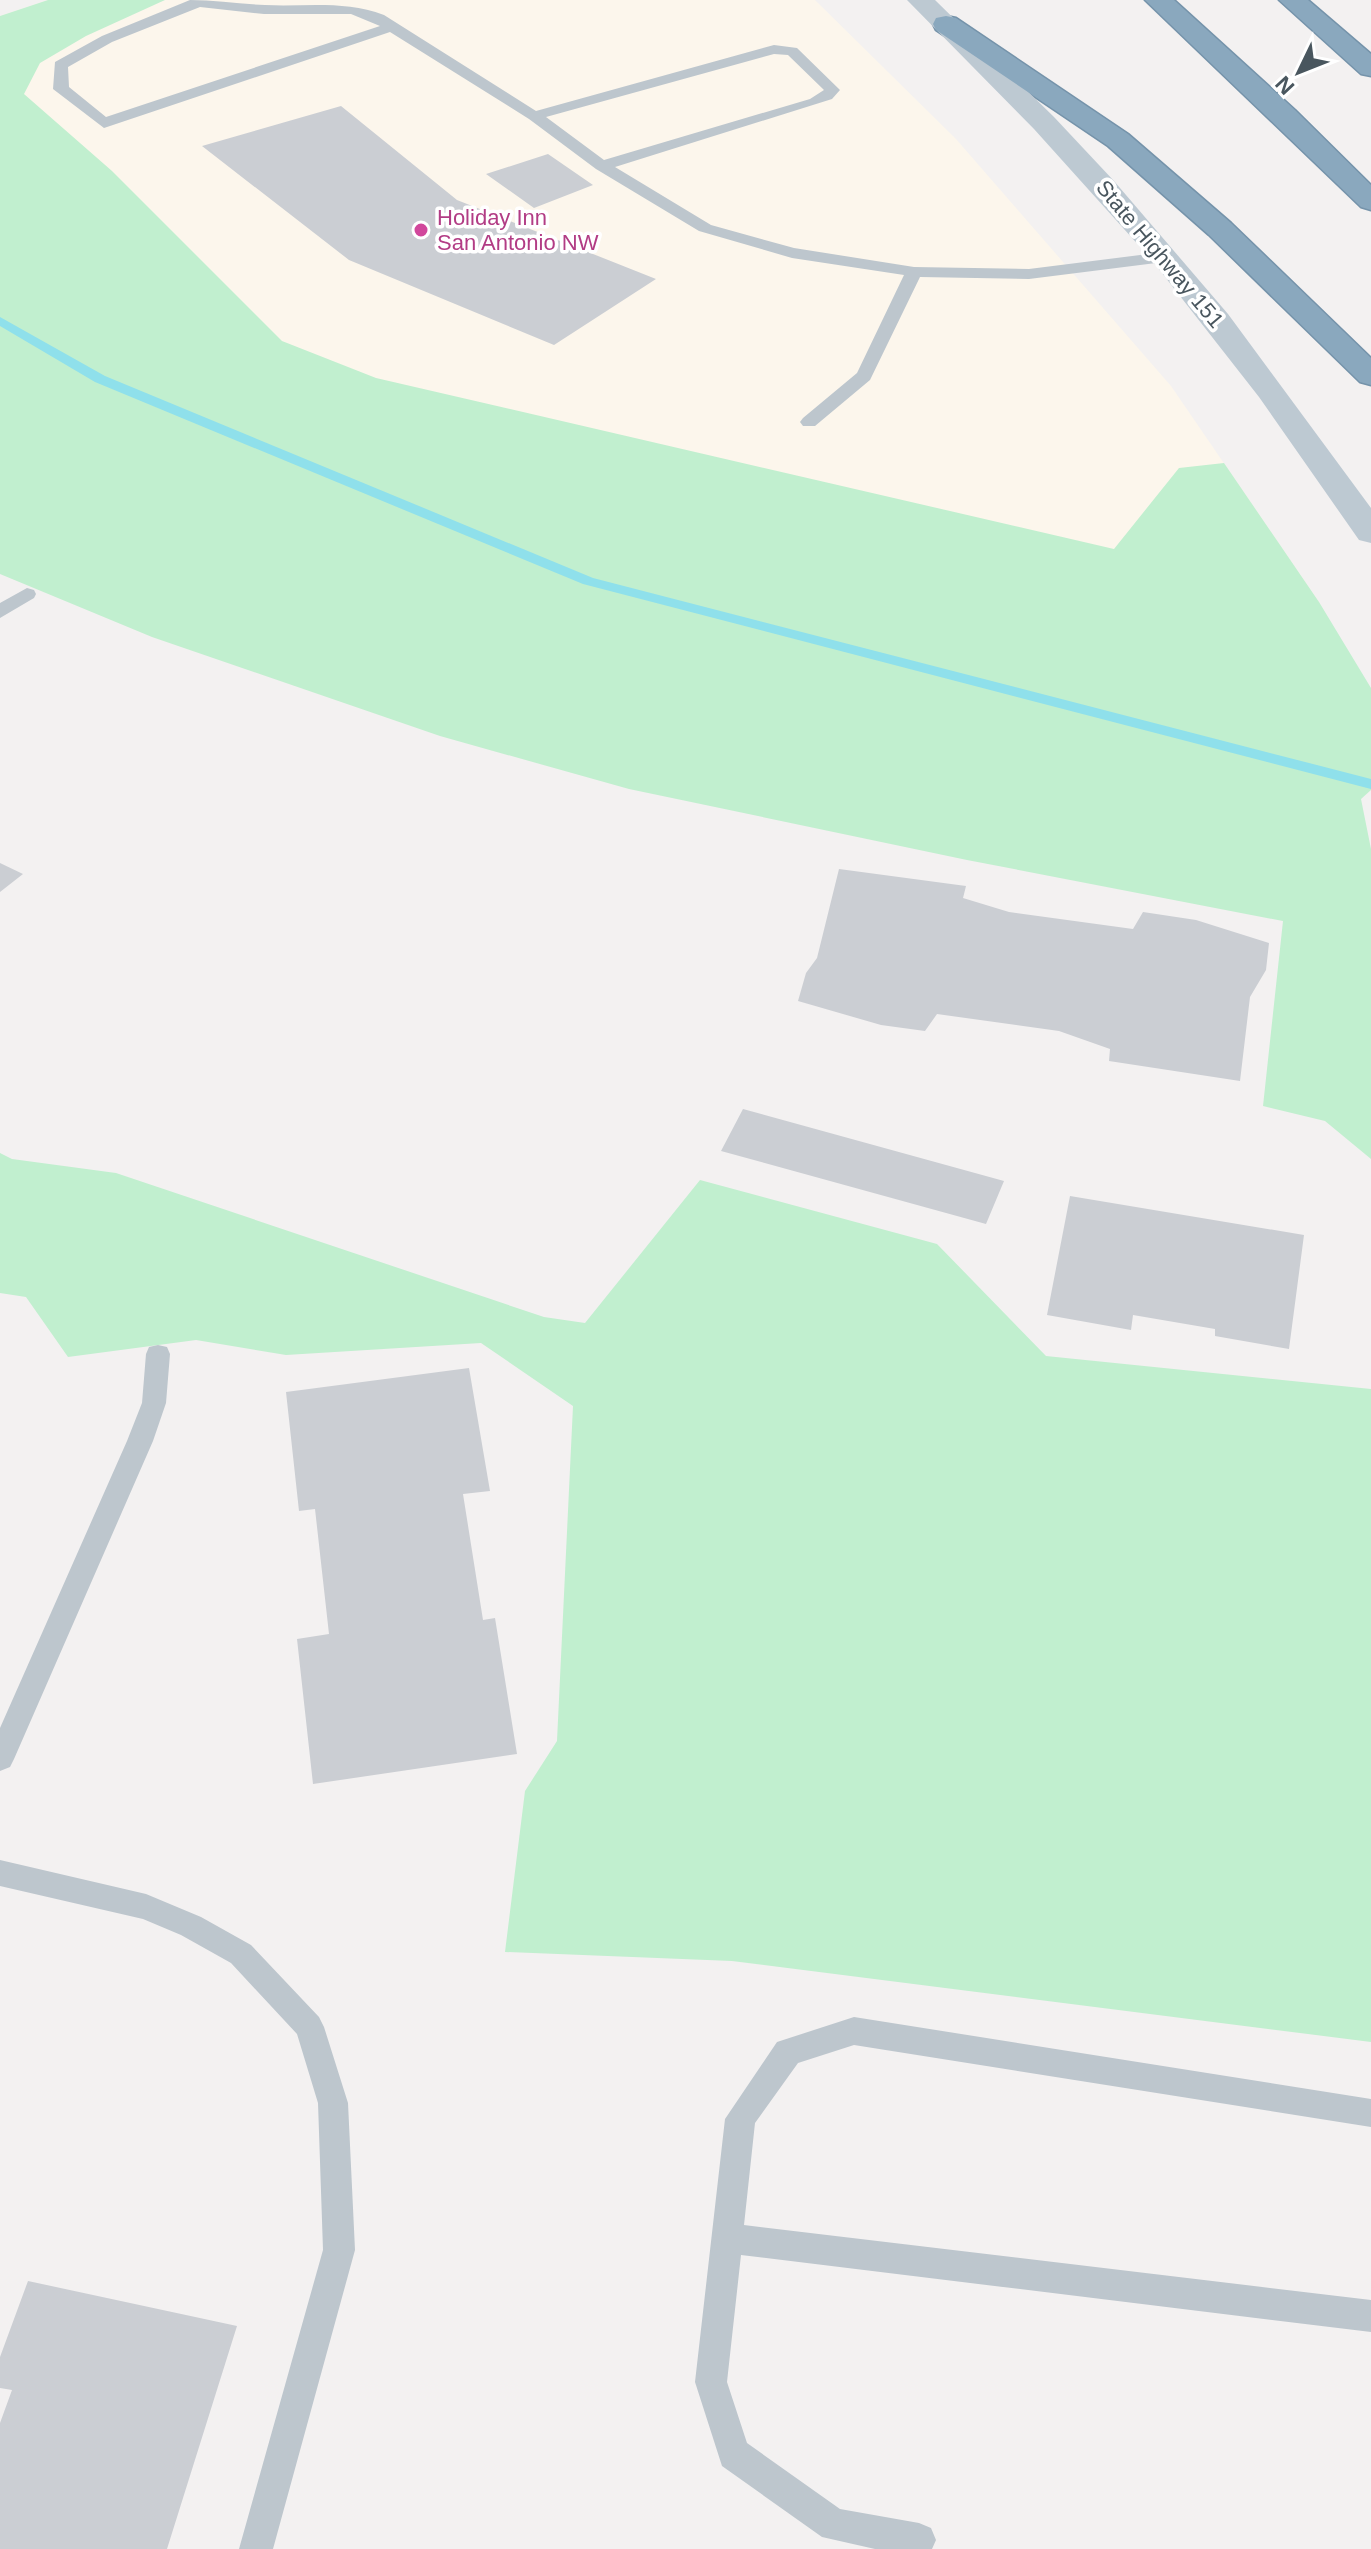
<svg xmlns="http://www.w3.org/2000/svg" width="1371" height="2549" font-family="Arial,sans-serif">
  <style>
    .commercial { fill: #fcf6ec }
    .green { fill: #c1efcf }
    .lines { fill: none; stroke-linecap: round; stroke-linejoin: round }
    .stream { fill: #8fe0eb; fill-rule: evenodd }
    .building { fill: #cbced3 }
    .motorway-casing { stroke: #7593aa; stroke-width: 3 }
    .service { fill: #bdc6cd; fill-rule: evenodd }
    .secondary { fill: #bdc9d2; fill-rule: evenodd }
    .motorway { fill: #8aa8be; fill-rule: evenodd }
    .hotel-dot { fill: #d1479c; stroke: #fff; stroke-width: 3 }
    .labels { text-anchor: middle; dominant-baseline: central; stroke-width: 7; stroke-linejoin: round; paint-order: stroke }
    .far-hotel-label { font-size: 22px; fill: #b23c85; stroke: #fff; text-anchor: start }
    .far-street-label { font-size: 22px; fill: #49565e; stroke: #fff }
  </style>
  <rect width="100%" height="100%" fill="#f3f1f1"/>
  <path class="commercial" d="M48 0H815L956 139 1171 386 1319 602 265 374 0 74V16Z"/>
  <path class="green" d="M48 0H165L86 36 40 63 24 94 112 171 282 341 376 378 1114 549 1179 468 1224 463 1319 602 1371 688V790L1361 799 1371 849V1159L1325 1121 1263 1106 1283 921 967 860 629 789 440 736 152 637 0 574V16Z
    M0 1153 12 1159 116 1173 544 1317 585 1323 700 1180 937 1244 1046 1356 1371 1389V2042L732 1961 505 1952 525 1791 557 1741 573 1406 481 1343 286 1355 196 1340 68 1357 26 1297 0 1293Z"/>
  <g class="lines">
    <path class="stream" d="M0 317 105 376 593 578 1371 779V789L583 584 95 382 0 326Z"/>
  </g>
  <path class="building" d="M341 106 457 200 656 279 554 345 349 260 202 146Z
    M548 154 593 185 534 208 486 174Z
    M0 863 23 874 0 892Z
    M839 869 966 886 963 898 1009 912 1133 929 1143 912 1196 920 1269 943 1266 970 1250 997 1240 1081 1109 1061 1110 1049 1059 1031 937 1014 925 1031 881 1025 798 1001 806 973 817 958Z
    M743 1109 1004 1181 986 1224 721 1151Z
    M1070 1196 1304 1235 1289 1349 1215 1336V1329L1133 1315 1131 1330 1047 1315Z
    M469 1368 490 1491 463 1494 483 1620 495 1618 517 1754 313 1784 297 1639 329 1634 315 1509 299 1511 286 1392Z
    M28 2281 237 2326 167 2549H0V2423L12 2390 0 2388V2357Z"/>
  <g class="lines">
    <defs>
      <path id="motorway" d="M1145 0H1174L1295 110 1371 185V210L1361 207Z
        M1279 0H1308L1371 54V76L1361 74Z
        M946 16 956 18 1128 134 1231 223 1371 358V385L1360 382 1209 235 1108 146 936 30 933 24 936 18Z"/>
    </defs>
    <use href="#motorway" class="motorway-casing"/>
    <path class="service" d="M190 0C215 0 240 4 265 5 306 7 344 0 384 15L536 111 774 45 797 48 840 90 832 99 615 167 711 225 794 248 914 267 1029 269 1164 252 1172 257 1164 262 1029 279 920 277 870 380 815 426H803L800 422 803 418 857 373 904 275 792 258 699 231 596 169 529 119 390 32 104 128 53 89 55 62 102 36ZM200 7 264 14H351L380 26 106 117 69 87 68 67 112 42ZM774 54 788 55 824 90 810 99 604 160 546 117Z
      M27 588 34 590 36 594 34 598 0 618V603Z
      M158 1345 167 1347 170 1354 166 1403 153 1441 14 1759 10 1767 0 1771V1728L127 1441 142 1403 146 1354 149 1347Z
      M0 1860 146 1894 201 1917 251 1945 319 2017 324 2027 348 2103 355 2250 273 2549H239L323 2250 318 2103 297 2034 231 1963 181 1935 143 1919 0 1886Z
      M854 2017 1371 2099V2127L854 2045 798 2063 755 2123 744 2225 1371 2300V2332L741 2255 727 2382 747 2443 840 2509 919 2523 931 2528 936 2540 932 2549H875L822 2537 722 2466 695 2382 725 2119 777 2042Z"/>
    <path class="secondary" d="M907 0H935L1054 117 1114 181 1228 314 1371 508V543L1359 540 1259 397 1151 259 1034 129Z"/>
    <use href="#motorway" class="motorway"/>
  </g>
  <circle class="hotel-dot" cx="421" cy="230" r="8"/>
  <g class="labels">
    <g class="far-hotel-label">
      <text x="437" y="217">Holiday Inn<tspan x="437" dy="25">San Antonio NW</tspan></text>
    </g>
    <g class="far-street-label">
      <text transform="translate(1160 254) rotate(50)">State Highway 151</text>
    </g>
  </g>
  <g transform="translate(1299 72) rotate(227)" stroke="#ffffff" stroke-width="6" paint-order="stroke">
  <path d="M0-6L14 30L0 20L-14 30Z" fill="#49565e"/>
  <text y="-12" font-size="22" font-weight="bold" text-anchor="middle" fill="#49565e">N</text>
  </g>
</svg>
